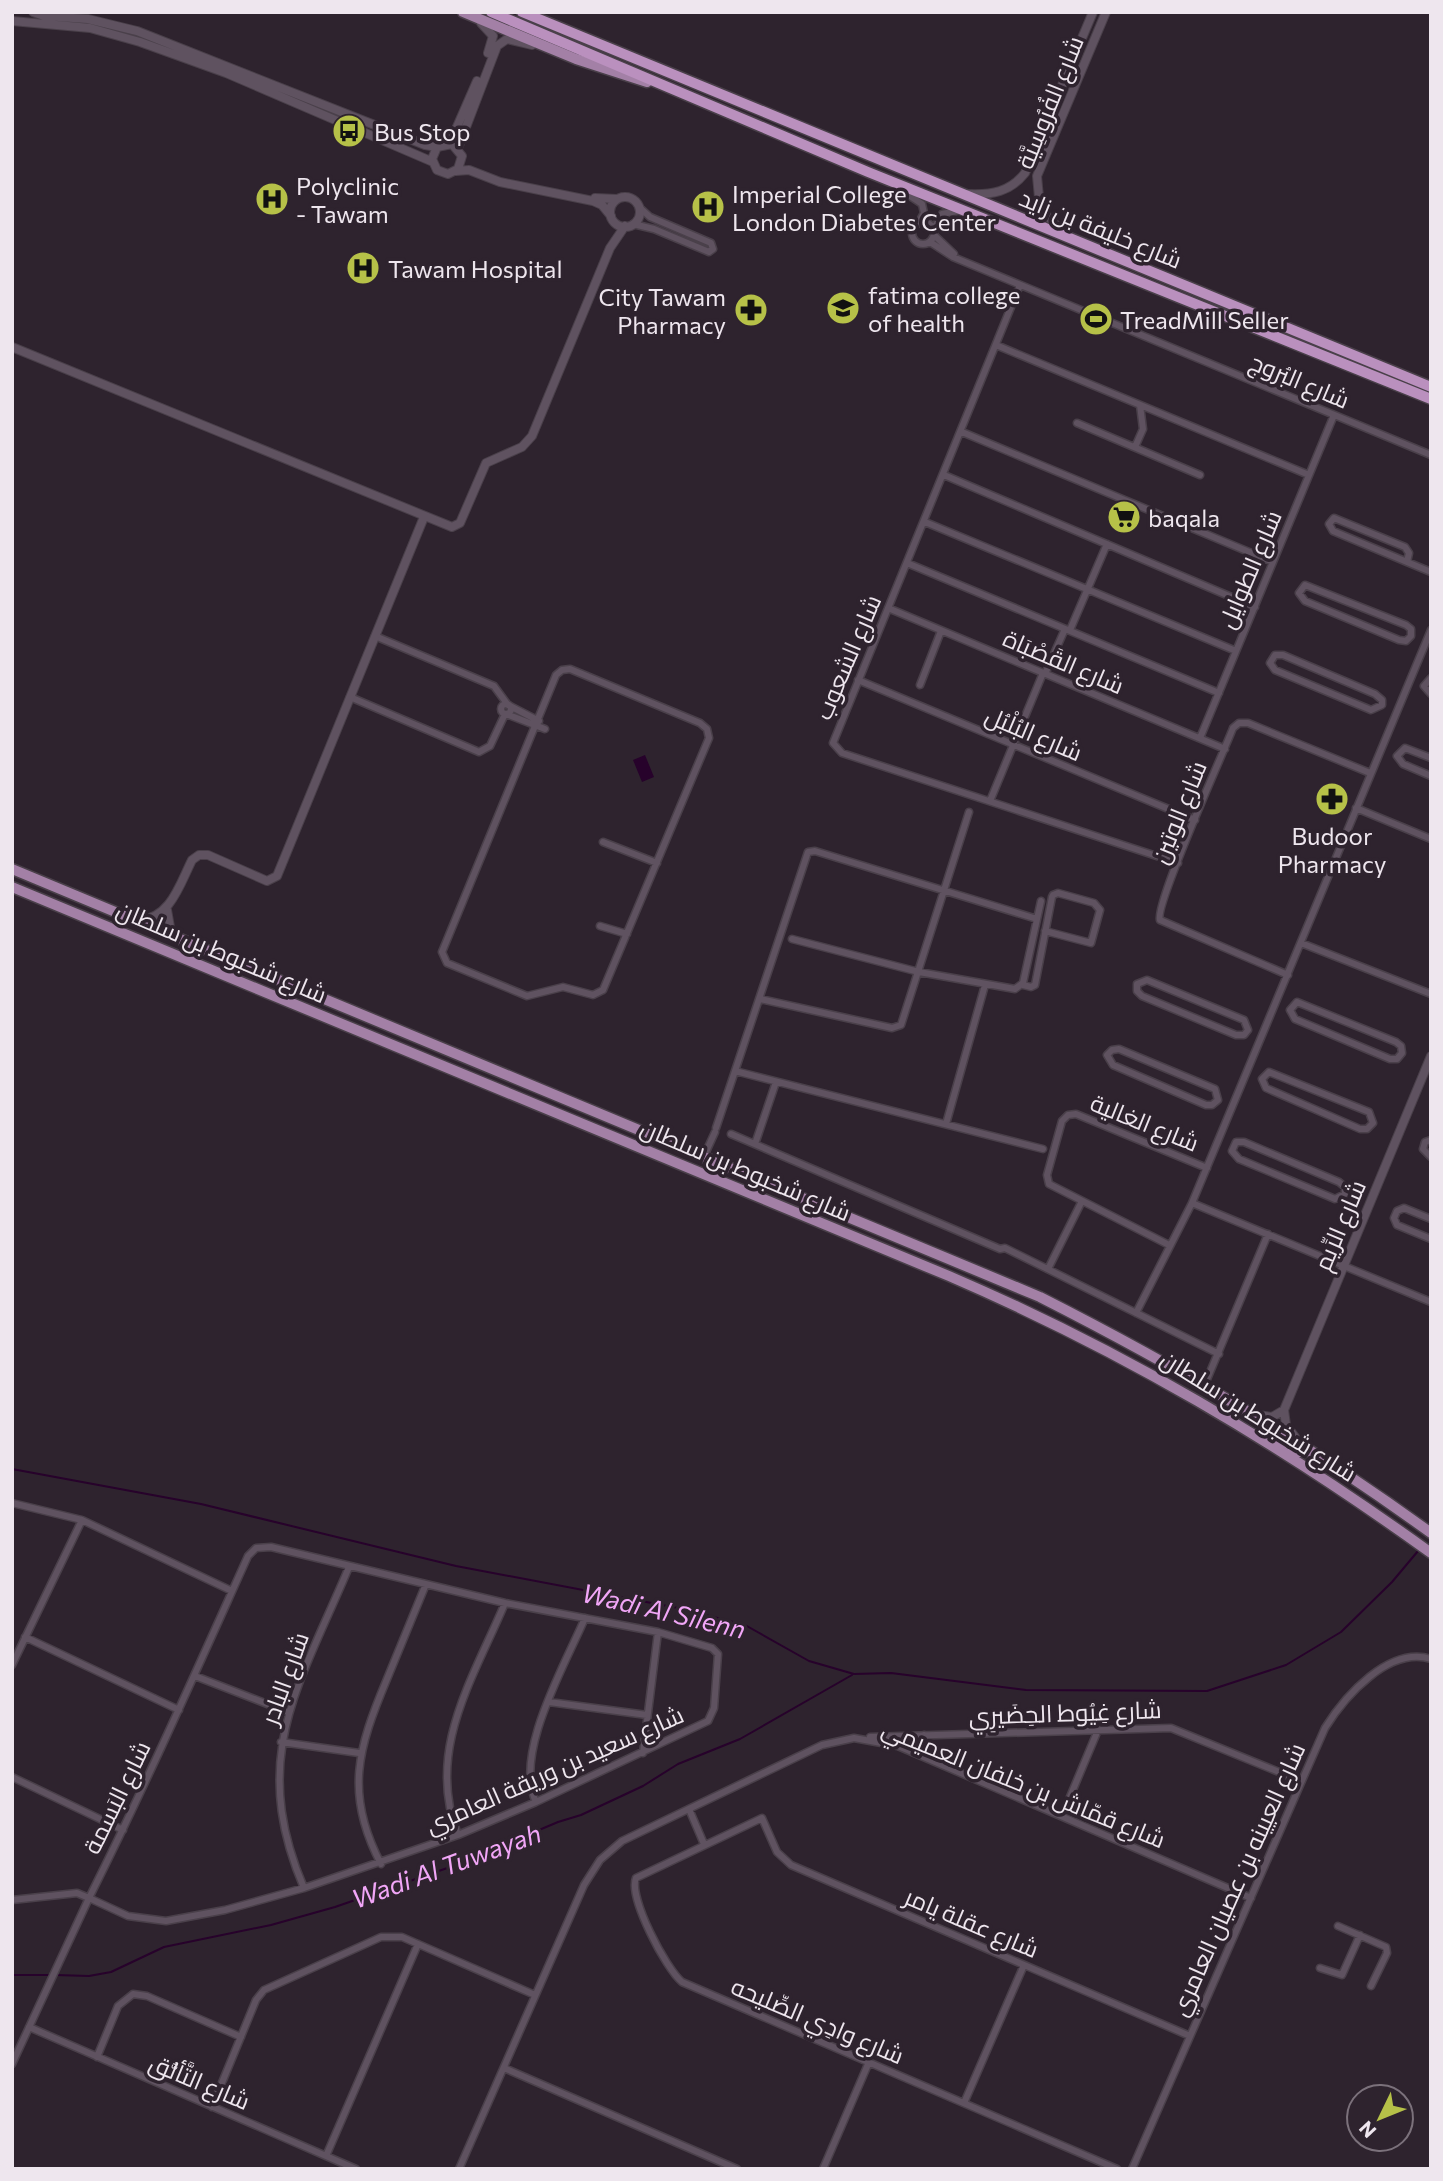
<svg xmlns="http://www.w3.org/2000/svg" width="1443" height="2181" font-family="Commissioner,Cairo,sans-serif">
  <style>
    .water { fill: #27022b }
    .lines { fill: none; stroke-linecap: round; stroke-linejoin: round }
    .stream { stroke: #27022b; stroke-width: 2 }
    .minor-casing { stroke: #4a404a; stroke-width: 9 }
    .tertiary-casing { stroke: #4a404a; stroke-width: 10 }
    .primary-casing { stroke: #4a404a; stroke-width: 13 }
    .trunk-casing { stroke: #4a404a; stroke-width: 13 }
    .minor { stroke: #5f5260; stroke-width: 6 }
    .tertiary { stroke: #5f5260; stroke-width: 8 }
    .primary { stroke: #a380a6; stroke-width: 10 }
    .trunk { stroke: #ba90be; stroke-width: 10 }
    .labels { text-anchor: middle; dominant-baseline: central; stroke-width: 7; stroke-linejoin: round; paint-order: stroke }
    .street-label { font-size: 24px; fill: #eee6ee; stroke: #2e232e }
    .poi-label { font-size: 24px; fill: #eee6ee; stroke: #2e232e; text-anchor: start }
    .water-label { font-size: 26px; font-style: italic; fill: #f1a6f7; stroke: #2e232e }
  </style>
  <rect width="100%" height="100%" fill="#2e232e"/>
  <path class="water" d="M645 755 654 777 642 782 633 760Z"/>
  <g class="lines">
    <path class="stream" d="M12 1469 201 1504 456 1566 678 1608 745 1625 809 1661 854 1674 891 1673 1026 1690 1207 1691 1286 1665 1341 1632 1392 1582 1418 1551
      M12 1975H50
      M55 1975 89 1976 111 1972 164 1947 271 1925 335 1907 456 1865 558 1822 581 1815 643 1786 678 1764 740 1739 852 1675"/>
    <defs>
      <path id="minor" d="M901 190 922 204 924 213 919 222
        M912 233a11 11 0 1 1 22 0a11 11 0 1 1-22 0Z
        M633 224 654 229 709 252 713 249 711 243 650 217 639 207
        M934 229 942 214 957 211
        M934 235 954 254
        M930 242 953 257 1431 455
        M1020 285 833 743 842 753 1178 863
        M996 345 1309 475
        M1077 423 1200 475
        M962 432 1273 562
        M1135 447 1143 429 1140 405
        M944 475 1255 607
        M1334 518 1405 547 1409 553 1407 562 1333 531 1329 524Z
        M925 522 1236 651
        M1407 562 1431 572
        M907 563 1219 693
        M1305 585 1406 625 1411 629V636L1406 641 1399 640 1305 601 1299 593Z
        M888 608 1225 749
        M1070 630 1107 544
        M375 636 494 686 508 705
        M1275 655H1283L1375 694 1382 700V705L1371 710 1275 670 1270 663Z
        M570 669 700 723 707 729 709 738 603 990 593 995 563 987 527 996 447 963 442 952 556 675 562 670Z
        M1045 674 1065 629
        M1431 678 1424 686 1431 694
        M858 680 1195 820
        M920 685 941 631
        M350 697 479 752 490 746 505 714
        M501 709a5 5 0 1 1 10 0a5 5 0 1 1-10 0Z
        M510 706 539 721
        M506 714 545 729
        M1200 738 1334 415
        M1431 758 1405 748 1397 756 1403 764 1431 776
        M990 801 1043 673
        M1356 808 1431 839
        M603 842 657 863
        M600 926 627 934
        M792 939 919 972 1015 989 1023 983 1041 901
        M1301 943 1431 994
        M1288 975 1160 920C1154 906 1223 754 1233 728L1239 723H1248L1370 773
        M1147 980 1244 1020 1248 1030 1244 1035H1236L1142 996 1137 991V984Z
        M1023 985 1031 987 1035 985 1052 897 1053 895 1058 893 1094 903 1100 910 1091 943 1045 931
        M760 999 892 1028 901 1025 969 812
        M1297 1002 1396 1042 1401 1046 1402 1053 1397 1059H1390L1295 1019 1290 1010Z
        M1119 1049 1215 1089 1218 1100 1212 1105H1206L1113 1065 1107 1055 1112 1050Z
        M735 1071 1043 1149
        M1269 1072 1369 1112 1373 1123 1367 1129H1360L1266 1088 1262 1079Z
        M946 1124 985 985
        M716 1128 808 852 815 851 1037 919
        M731 1134 1000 1249 1005 1248 1219 1354
        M1431 1140 1425 1142 1423 1149 1431 1157
        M1236 1142H1244L1339 1182 1345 1187V1194L1335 1199 1239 1159 1232 1151Z
        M755 1144 776 1082
        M704 1156 715 1132
        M1192 1203 1431 1302
        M1431 1219 1404 1208 1397 1211 1394 1218 1397 1225 1431 1239
        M1169 1245 1049 1184 1047 1175 1062 1121 1068 1115 1076 1114 1207 1168
        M1048 1269 1082 1201
        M1136 1313 1192 1203 1431 630
        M1205 1384 1268 1234
        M12 1503 82 1520 232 1591
        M25 1637 179 1710
        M12 1665 82 1520
        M195 1676 288 1712
        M549 1702 647 1715
        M870 1737 1171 1728 1301 1781
        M281 1742 359 1753
        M643 1753 658 1632
        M917 1754 924 1735
        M12 1777 123 1830
        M536 1802C513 1754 565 1665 585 1618
        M689 1809 704 1844
        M1062 1816 1098 1730
        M458 1835C425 1751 473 1679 505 1603
        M381 1864C344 1794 358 1748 387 1679 400 1647 413 1616 426 1584
        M304 1888C248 1757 299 1686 349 1567
        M12 1900 77 1893 89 1898 128 1916 166 1921 225 1910 304 1888 458 1835 536 1802 708 1721 714 1708 718 1654 712 1648 658 1632 505 1603 271 1547 256 1548 248 1556C197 1669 147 1782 92 1892L89 1898 12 2064
        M1338 1926 1386 1947 1387 1953 1371 1986
        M1320 1968 1342 1975 1360 1935
        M29 2027 356 2169
        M97 2057 118 2006 133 1994 147 1996 241 2037
        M504 2068 737 2169
        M964 2103 1024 1965
        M212 2107 256 2000 264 1990 381 1937H402L535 1995
        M326 2156 418 1944
        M459 2169 584 1885 600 1860 622 1841 822 1745 854 1738 898 1746 1251 1898
        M823 2169 869 2062
        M1117 2169 682 1982C666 1969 628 1897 636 1878L762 1818 777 1852 791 1865 1190 2036
        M1132 2169 1325 1728C1345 1696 1389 1646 1431 1659"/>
      <path id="tertiary" d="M33 12 44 16 88 19 137 31 425 145 437 147 452 144 462 156 458 169 448 174 437 170 432 159 437 147
        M12 21 90 28 140 42 226 73 433 162
        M481 23 493 36 488 53
        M445 143 453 136 477 81
        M458 148 497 46 507 39 532 45
        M456 171 469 170 500 182 593 201 602 205 611 216
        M968 194C992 195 1010 192 1025 173L1093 12
        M610 212a15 15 0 1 1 30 0a15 15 0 1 1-30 0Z
        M595 198 617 199
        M1064 234 1040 208 1037 176 1106 12
        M12 347 452 527 460 523 486 463 522 447 532 436 610 248 625 226
        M167 910 170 927 177 937
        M139 921C171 917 179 886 192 860L199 855H208L267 881 277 876 424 517
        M1258 1415 1272 1417 1284 1410
        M1295 1437 1286 1425 1284 1410 1431 1056"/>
      <path id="primary" d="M463 12 576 59 647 82
        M12 869 1040 1297C1180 1368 1304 1441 1431 1533
        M12 887 949 1276C1123 1351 1277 1442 1431 1553
        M1261 1430 1299 1452H1306V1445"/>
      <path id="trunk" d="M491 12 868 172 1431 399
        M522 12 1431 387"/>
    </defs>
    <use href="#minor" class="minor-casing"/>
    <use href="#tertiary" class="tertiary-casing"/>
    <use href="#primary" class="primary-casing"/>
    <use href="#trunk" class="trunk-casing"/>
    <use href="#minor" class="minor"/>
    <use href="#tertiary" class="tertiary"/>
    <use href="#primary" class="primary"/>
    <use href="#trunk" class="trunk"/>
  </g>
  <defs>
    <symbol id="bus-disc" viewBox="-11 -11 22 22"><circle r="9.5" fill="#b6c148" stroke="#2e232e"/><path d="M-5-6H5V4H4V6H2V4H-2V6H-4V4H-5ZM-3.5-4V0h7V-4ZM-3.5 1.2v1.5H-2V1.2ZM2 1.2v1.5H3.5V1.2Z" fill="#111"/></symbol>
    <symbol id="hospital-disc" viewBox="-11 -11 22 22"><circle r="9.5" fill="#b6c148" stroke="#2e232e"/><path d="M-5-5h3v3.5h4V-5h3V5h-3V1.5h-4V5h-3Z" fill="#111"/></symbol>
    <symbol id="school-disc" viewBox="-11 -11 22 22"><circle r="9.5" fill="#b6c148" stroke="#2e232e"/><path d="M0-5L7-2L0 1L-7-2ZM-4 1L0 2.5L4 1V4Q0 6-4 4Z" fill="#111"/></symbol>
    <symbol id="pharmacy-disc" viewBox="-11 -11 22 22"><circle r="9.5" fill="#b6c148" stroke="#2e232e"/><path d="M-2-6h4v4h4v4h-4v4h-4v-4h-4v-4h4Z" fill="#111"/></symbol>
    <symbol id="stadium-disc" viewBox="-11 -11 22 22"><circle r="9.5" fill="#b6c148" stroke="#2e232e"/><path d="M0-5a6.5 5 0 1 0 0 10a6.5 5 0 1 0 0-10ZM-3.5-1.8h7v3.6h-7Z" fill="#111"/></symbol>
    <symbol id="supermarket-disc" viewBox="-11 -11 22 22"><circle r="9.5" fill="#b6c148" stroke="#2e232e"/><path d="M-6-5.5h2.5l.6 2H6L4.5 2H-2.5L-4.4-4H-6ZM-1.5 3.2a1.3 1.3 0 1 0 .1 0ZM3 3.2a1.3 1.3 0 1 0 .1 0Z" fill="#111"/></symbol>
  </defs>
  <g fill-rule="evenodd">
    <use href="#bus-disc" x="330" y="112" width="38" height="38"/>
    <use href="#hospital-disc" x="253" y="180" width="38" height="38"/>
    <use href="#hospital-disc" x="689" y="188" width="38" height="38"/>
    <use href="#hospital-disc" x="344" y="249" width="38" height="38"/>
    <use href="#school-disc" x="824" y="289" width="38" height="38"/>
    <use href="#pharmacy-disc" x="732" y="291" width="38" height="38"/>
    <use href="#stadium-disc" x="1077" y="300" width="38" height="38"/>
    <use href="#supermarket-disc" x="1105" y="498" width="38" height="38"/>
    <use href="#pharmacy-disc" x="1313" y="780" width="38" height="38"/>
  </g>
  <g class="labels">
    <g class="street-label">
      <text transform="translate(1049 102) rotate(-68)">شارع الفُرُوسِيَّة</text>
      <text transform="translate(1101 228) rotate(22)">شارع خليفة بن زايد</text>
      <text transform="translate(1300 380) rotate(23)">شارع البُروج</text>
      <text transform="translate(1249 569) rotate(-67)">شارع الطوايل</text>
      <text transform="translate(847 657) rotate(-67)">شارع الشعوب</text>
      <text transform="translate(1064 661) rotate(23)">شارع القَصْبَاة</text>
      <text transform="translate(1034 733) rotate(23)">شارع البُلْبُل</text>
      <text transform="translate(1178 812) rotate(-68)">شارع الوتين</text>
      <text transform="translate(222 951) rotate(23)">شارع شخبوط بن سلطان</text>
      <text transform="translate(1145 1122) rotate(22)">شارع الغالية</text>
      <text transform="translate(746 1169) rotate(23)">شارع شخبوط بن سلطان</text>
      <text transform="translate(1339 1225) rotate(-67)">شارع الرِّيم</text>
      <text transform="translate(1259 1415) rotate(32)">شارع شخبوط بن سلطان</text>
      <text transform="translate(284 1678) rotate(-70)">شارع البادر</text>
      <text transform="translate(1065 1712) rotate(-2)">شارع غِيُوط الحِضَيرِي</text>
      <text transform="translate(554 1769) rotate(-24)">شارع سعيد بن وريقة العامري</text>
      <text transform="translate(1024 1783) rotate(22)">شارع قمّاش بن خلفان العميمي</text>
      <text transform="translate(116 1797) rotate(-64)">شارع البَسمة</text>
      <text transform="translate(1237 1879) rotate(-66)">شارع العيينه بن عصيان العامري</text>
      <text transform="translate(972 1922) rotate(23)">شارع عقلة يامر</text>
      <text transform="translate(818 2020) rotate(23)">شارع وادِي الصِّليحه</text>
      <text transform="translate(200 2081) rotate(23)">شارع التَّألُّق</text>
    </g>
    <g class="poi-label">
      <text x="374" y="131">Bus Stop</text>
      <text x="296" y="185">Polyclinic<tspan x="296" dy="28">- Tawam</tspan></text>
      <text x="732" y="193">Imperial College<tspan x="732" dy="28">London Diabetes Center</tspan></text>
      <text x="388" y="268">Tawam Hospital</text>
      <text x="868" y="294">fatima college<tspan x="868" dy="28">of health</tspan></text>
      <text x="726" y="296" text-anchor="end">City Tawam<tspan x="726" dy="28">Pharmacy</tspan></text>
      <text x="1120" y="319">TreadMill Seller</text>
      <text x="1148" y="517">baqala</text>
      <text x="1332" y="835" text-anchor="middle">Budoor<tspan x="1332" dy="28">Pharmacy</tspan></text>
    </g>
    <g class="water-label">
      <text transform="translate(664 1610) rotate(13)">Wadi Al Silenn</text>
      <text transform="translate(446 1865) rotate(-20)">Wadi Al Tuwayah</text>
    </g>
  </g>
  <rect width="1443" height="2181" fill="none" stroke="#eee6ee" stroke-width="28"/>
  <g transform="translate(1380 2118) rotate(227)"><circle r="33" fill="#2e232e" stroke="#7b717b" stroke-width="2"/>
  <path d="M0-5L12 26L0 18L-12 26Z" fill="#b6c148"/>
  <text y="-10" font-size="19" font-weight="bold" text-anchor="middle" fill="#eee6ee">N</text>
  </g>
</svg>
